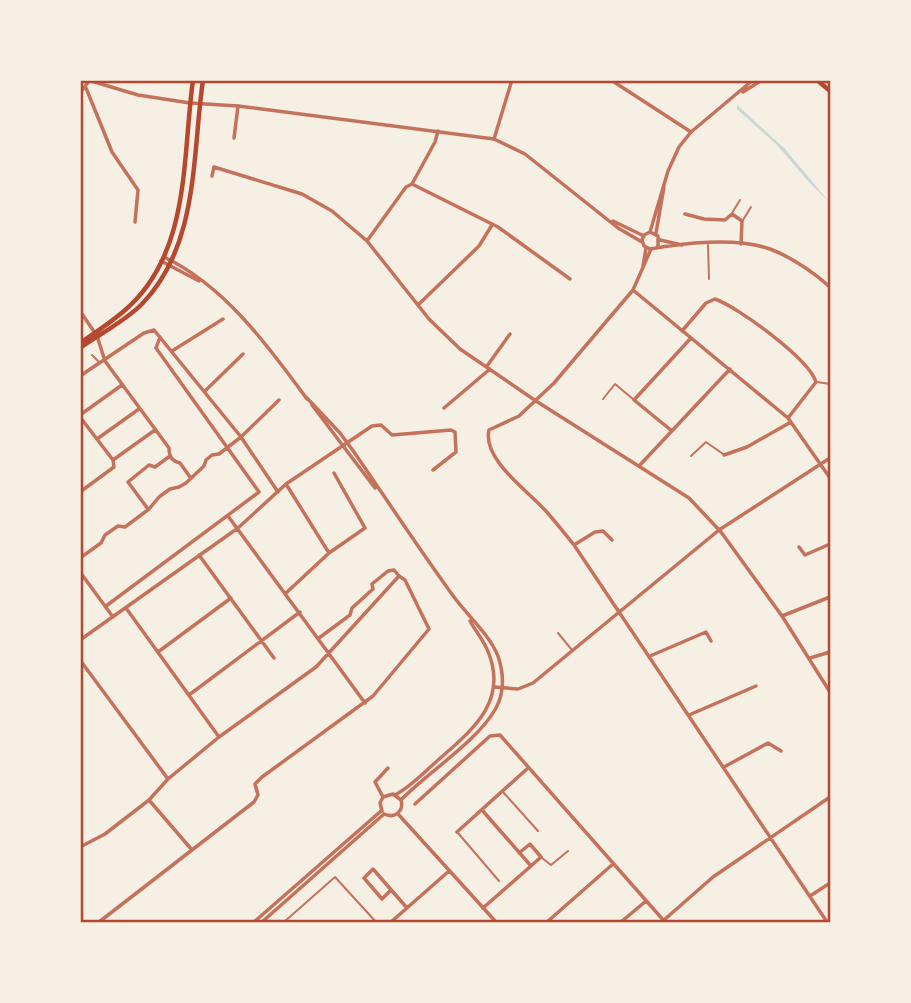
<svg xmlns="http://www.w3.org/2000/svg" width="911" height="1003" font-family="Commissioner,sans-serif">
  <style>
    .water { fill: #c9d6d2 }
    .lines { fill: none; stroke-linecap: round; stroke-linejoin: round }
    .service { stroke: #c5725c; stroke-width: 2 }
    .minor { stroke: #c5725c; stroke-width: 3.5 }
    .tertiary { stroke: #c5725c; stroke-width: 3.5 }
    .secondary { stroke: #b5482f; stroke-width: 4.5 }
    .neatline { fill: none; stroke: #b5482f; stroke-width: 2.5 }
  </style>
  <rect width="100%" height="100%" fill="#f6efe4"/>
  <path class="water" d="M737 105 785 149 830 203 808 181 777 145 737 109Z"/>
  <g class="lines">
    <path class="service" d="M732 213 740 200
      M743 220 751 207
      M708 245 709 279
      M92 355 99 362
      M817 382 830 384
      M603 399 615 384 633 399
      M691 456 706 442 723 454
      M558 633 572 650
      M503 792 538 831
      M458 833 499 881
      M542 858 551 865 568 851
      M284 922 335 877 376 922"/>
    <path class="minor" d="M88 80 138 95 190 103
      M611 80 691 132
      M86 88 112 152 138 190 135 222
      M80 93 89 81
      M234 138 238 106
      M494 139 512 80
      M212 176 214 167 302 194 332 211 367 241 429 319 460 349 536 401 689 498 721 532 782 616 830 692
      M412 184 435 142 438 131
      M685 214 704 219 725 220 732 214 742 221 741 244
      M367 241 406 187 412 184 498 227 570 279
      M651 249 633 290 554 383 519 416 489 430C482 459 528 491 545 510 555 521 564 533 574 545L827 922
      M643 266 646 248
      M633 290 788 418 830 478
      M418 305 479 246 492 225
      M80 311 97 336 105 361 169 448C169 457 172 461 180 463L190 477
      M682 331 706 303 715 299C738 307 809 359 816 382L788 418
      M172 351 223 319
      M487 366 510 334
      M80 376 144 333 154 330 241 437 278 492
      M205 391 243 354
      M444 408 490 369
      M80 415 122 385
      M80 417 113 460
      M672 431 634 400 691 338
      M97 439 139 409
      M724 455 747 447 791 422
      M113 460 155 430
      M639 466 730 369
      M80 492 114 467 113 460
      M148 509 128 482 149 465 155 467 170 456
      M228 516 365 703
      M574 545 595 532 603 531 612 540
      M799 547 805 555 830 544
      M329 553 365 528 334 473
      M199 555 274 658
      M80 558 101 543 105 535 118 526 125 527 149 509 159 497 170 489 179 487 186 483 204 466 206 460 212 455 219 454 241 437 279 400
      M80 572 113 617
      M286 593 329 553 286 484
      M106 606 259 492 156 348 160 337
      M126 608 219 737
      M782 616 830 597
      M80 640 238 528 286 484 372 426 381 425 392 435 451 430 455 432 456 452 433 470
      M158 652 231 598
      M650 656 706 632 711 641
      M810 658 830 652
      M80 660 168 779
      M494 687 518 689 533 683 719 530 830 458
      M189 695 300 612
      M689 715 756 686
      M724 767 768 743 781 751
      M383 797 375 782 388 768
      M149 800 192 850
      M415 804 490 736 500 735 665 922
      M482 810 531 866 483 908
      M398 814 496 922
      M457 832 528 768
      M80 847 105 834 149 800 168 779 219 737 316 667 399 576 394 570 388 571 372 584 373 589 352 608 350 615 319 638
      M519 853 530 844 541 857 531 866
      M391 890 382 899 364 878 373 869 407 908
      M810 896 830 883
      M664 920 713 877 830 797
      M99 922 254 802 258 795 255 784 262 777 373 696 429 629 405 580 399 576
      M391 922 449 871
      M547 922 613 864
      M621 922 646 901"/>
    <path class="tertiary" d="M743 92 762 80
      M190 103 238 106 494 139 525 154 618 228 642 242
      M613 221 644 236
      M650 232 644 235 642 240 644 246 650 249C682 243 736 237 770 249 791 257 813 272 830 287
      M650 232 668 171 679 147 691 132 753 80
      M650 232 658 236V246
      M656 233 664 187
      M660 240 682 245
      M164 257C225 286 268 346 307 399
      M161 261 199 281
      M306 397 340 433 354 452C387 500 419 549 454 597 468 616 489 634 498 656 504 674 505 691 496 708 478 741 428 772 401 800
      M312 405 375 488
      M395 795C414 785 429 767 445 754 477 726 506 699 489 654 485 642 476 632 470 621
      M382 811 380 803 383 797 393 794 401 800
      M384 814C395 819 404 811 401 800
      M254 922 381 811
      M262 922 384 814"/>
    <path class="secondary" d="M817 80 830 91
      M80 343C95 333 110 323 124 311 191 254 182 159 193 80
      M80 348C101 333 124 322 142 304 199 245 192 156 203 80"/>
  </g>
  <rect width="911" height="1003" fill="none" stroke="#f6efe4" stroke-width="164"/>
  <rect x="82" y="82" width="747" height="839" class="neatline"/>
</svg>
